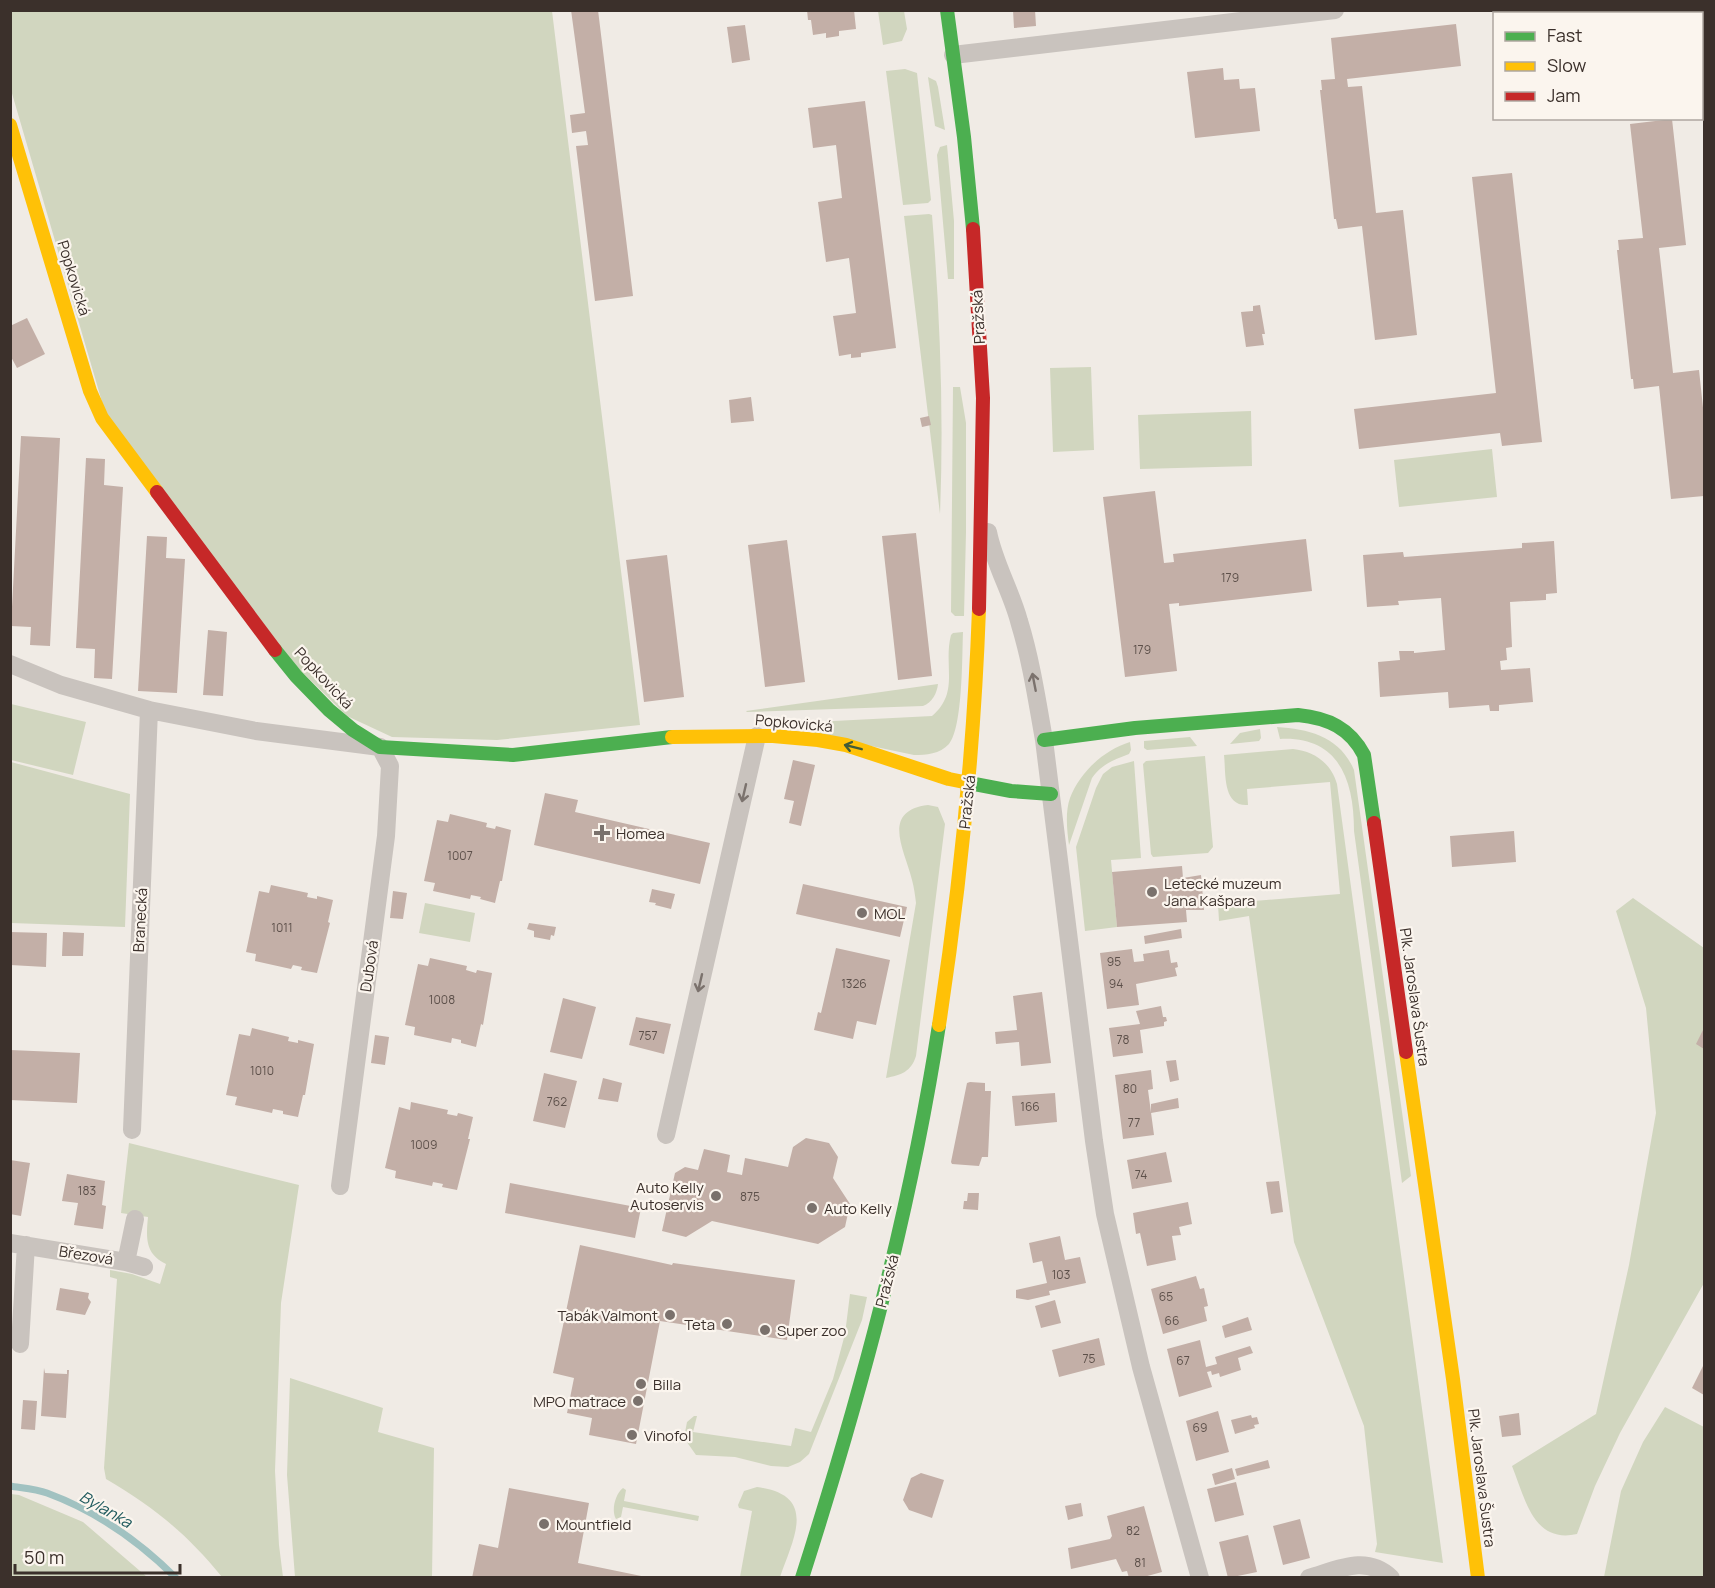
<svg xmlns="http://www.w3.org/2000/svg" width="1715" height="1588" font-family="Manrope,sans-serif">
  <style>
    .green { fill: #d1d6bf }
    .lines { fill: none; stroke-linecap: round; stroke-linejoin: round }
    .stream { stroke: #a1c2c1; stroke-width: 7 }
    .building { fill: #c3afa7 }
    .street { stroke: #c9c3be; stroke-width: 18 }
    .fast { stroke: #4caf50; stroke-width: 14 }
    .slow { stroke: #ffc107; stroke-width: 14 }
    .jam { stroke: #c62828; stroke-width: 14 }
    .oneway { stroke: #7b726d }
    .oneway2 { stroke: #415c38 }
    .poi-dot { fill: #7a716c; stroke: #fbf5ee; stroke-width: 2 }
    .labels { text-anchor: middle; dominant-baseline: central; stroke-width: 4.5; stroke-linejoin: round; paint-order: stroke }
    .number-label { font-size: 12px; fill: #5d504a }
    .street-label { font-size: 15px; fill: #3b302b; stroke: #fbf5ee }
    .poi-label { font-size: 15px; fill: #3b302b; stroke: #fbf5ee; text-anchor: start }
    .water-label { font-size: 16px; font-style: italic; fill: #1f5a5e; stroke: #fbf5ee }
  </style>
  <rect width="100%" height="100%" fill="#f0ebe5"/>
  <path class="green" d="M11 11H552L640 725 497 740 392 737 347 716 296 666 107 419 11 90Z
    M878 11H904L907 29 902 41 883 45Z
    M905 69 917 73 931 200 928 203 903 205 886 71Z
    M928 77 936 81 938 87 945 130 935 126Z
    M947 145 954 221V279H948L937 155 940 147Z
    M929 214 932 215C940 315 944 414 940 514L904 216Z
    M1091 367 1094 450 1053 452 1050 368Z
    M953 387H960L966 423V532L964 616H955L951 612Z
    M1251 411 1252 466 1140 469 1138 415Z
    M1492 449 1497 497 1399 507 1394 460Z
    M963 632C962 656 963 727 949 744 940 754 926 755 914 755L814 734V722L932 716C960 692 943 666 951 635L953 633Z
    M938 684C937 693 932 703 923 706L747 712 746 711Z
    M11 704 86 722 73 775 11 760Z
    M1277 727C1310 729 1340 737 1354 770L1411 1176 1402 1183 1354 831C1354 780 1339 736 1280 739Z
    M1260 729 1261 738 1259 741 1230 744 1240 733Z
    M1190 737 1197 746 1147 750 1144 748V741Z
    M1130 742 1131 750 1129 754C1113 760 1102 764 1092 778L1069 845C1067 831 1065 812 1070 798 1080 772 1104 750 1130 742Z
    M1293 749C1314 751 1331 763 1337 784L1443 1563 1375 1552 1377 1544 1364 1426 1294 1242 1249 916 1219 921 1218 904 1340 894 1330 782 1247 789 1248 805C1222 807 1226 772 1224 755Z
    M1205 756 1213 847 1208 853 1153 857 1151 854 1143 764 1146 761Z
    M1134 761 1141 858 1111 860 1117 927 1085 931 1076 847 1096 788 1103 774 1112 767Z
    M11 762 130 794 125 927 11 923Z
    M928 805 938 807 945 824 916 1056C911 1072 901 1075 886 1078L916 903C915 895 914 887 912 880 905 851 880 811 928 805Z
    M1633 898 1704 948V1283L1620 1433 1595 1486 1577 1534C1533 1544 1525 1498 1512 1466L1596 1414 1629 1265 1656 1113 1646 1008 1616 911Z
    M425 903 475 913 470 942 419 933Z
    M129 1143 299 1185 281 1303 275 1471 279 1545 283 1577H222C186 1533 155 1508 106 1479L104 1468 117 1279 110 1277V1270L132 1274 160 1284 166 1264C145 1254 146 1238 148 1217L121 1213Z
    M850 1294 867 1297 862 1320 809 1454 800 1462 788 1467 771 1466 735 1457 696 1455 684 1438 687 1422 694 1416H697L693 1432 791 1446 795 1428 811 1432 833 1379 845 1334Z
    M290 1378 383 1408 378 1432 434 1448 432 1577H295L287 1475Z
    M1665 1407 1704 1427V1577H1604L1621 1491 1643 1442Z
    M757 1487C819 1495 793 1539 780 1577H740L752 1511 739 1508 738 1505 744 1491Z
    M623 1488 626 1490 624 1501 699 1516 698 1521 623 1507 621 1517 616 1519C611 1511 615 1494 623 1488Z
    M11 1494 19 1495 83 1522 147 1577H11Z"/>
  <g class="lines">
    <path class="stream" d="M10 1486C22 1488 36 1489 47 1493 96 1511 139 1541 176 1578"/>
  </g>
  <path class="building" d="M571 10H598L633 296 595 301 576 146 588 145 586 131 572 133 570 115 585 113Z
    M807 10H854L856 29 839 31V36L826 38V33L813 35 811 20H808Z
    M1013 10H1035L1036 26 1014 28Z
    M1456 24 1461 66 1347 79 1348 87 1362 86 1376 213 1403 210 1417 335 1375 340 1362 226 1338 229 1336 219H1334L1320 90H1322L1321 80 1335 79 1331 38Z
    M745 25 750 60 732 63 727 27Z
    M1223 68 1224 80 1239 79 1240 89 1255 88 1260 131 1195 138 1187 72Z
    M865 101 896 348 861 353V357L851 358V354L839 356 833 316 856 313 849 258 826 262 818 202 842 198 836 145 813 148 808 108Z
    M1672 119 1686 245 1659 248 1673 373 1699 370 1704 417V496L1671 499 1659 386 1634 389 1633 379H1631L1617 250H1619L1618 240 1643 238 1630 124Z
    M1512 173 1542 442 1502 446 1500 433 1359 449 1354 409 1496 393 1472 177Z
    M1260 305 1265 334H1262L1264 345 1246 347 1241 312 1253 311V306Z
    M27 318 45 354 17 368 10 355V326Z
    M751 397 754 421 731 423 729 400Z
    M929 416 931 425 922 427 920 418Z
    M21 436 60 438 50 646 30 645 31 627 11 626Z
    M86 458 105 459 104 485 123 487 112 679 94 678 95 649 76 648Z
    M1155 491 1164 563 1174 562 1173 554 1306 539 1312 591 1179 606V603L1169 604 1177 671 1125 677 1103 497Z
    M916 533 932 676 898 680 882 536Z
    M147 536 167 537 166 558 185 559 177 693 138 691Z
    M787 540 805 682 765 687 748 545Z
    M1554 541 1557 593 1546 594V600L1510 602 1512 647 1506 648 1507 660 1500 661 1501 670 1530 668 1533 702 1499 705V711H1490L1489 705 1449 708 1448 692 1380 697 1378 662 1400 660 1399 651H1414V653L1445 650 1441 598 1398 601 1399 605 1367 607 1363 555 1403 552 1404 557 1522 548V543Z
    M667 555 684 697 644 702 626 560Z
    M208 630 227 632 223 696 203 695Z
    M793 760 815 765 801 826 789 823 794 801 784 799Z
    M545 793 578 800 575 812 710 843 700 884 534 845Z
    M450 814 487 823 486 827 495 829 496 826 511 830 502 881H500L495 903 480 899 481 897 471 895 470 899 433 891 435 883 424 881 437 820 448 822Z
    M1514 831 1516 862 1452 867 1450 836Z
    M1182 866 1183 878 1201 875 1204 910H1186L1187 922 1117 927 1112 872Z
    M803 884 907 907 900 937 796 914Z
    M271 885 308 893 307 897 317 899V896L333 900 328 922 330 923 317 973 301 970 302 967 293 965 291 969 255 961 256 954 246 952 259 891 269 893Z
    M652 889 675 894 671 909 655 905 656 903 649 902Z
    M393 891 407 893 403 919 390 918Z
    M529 923 556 927 554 936 551 935 550 940 534 937V931L527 929Z
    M1181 929 1182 938 1145 944 1144 936Z
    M10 932 47 933 46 967 10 965Z
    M63 932 84 933 83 956H62Z
    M836 948 890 960 876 1025 857 1021 853 1039 814 1030 818 1012 821 1013Z
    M1132 949 1134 962 1144 961 1143 954 1169 950 1171 963 1177 962 1178 967 1175 968 1177 976 1136 984 1139 1005 1107 1009 1100 953Z
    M430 958 467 966 466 970 476 973 477 970 492 973 483 1025 481 1024 476 1047 461 1043V1040L452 1038 451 1043 414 1035 415 1027 405 1025 418 964 428 966Z
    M1042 992 1051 1063 1021 1066 1019 1042 996 1044 995 1032 1017 1030 1013 996Z
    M563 998 596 1007 582 1059 550 1052Z
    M1161 1006 1163 1017H1166L1167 1021 1164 1022V1026L1140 1030 1143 1053 1113 1057 1109 1028 1140 1024 1136 1011Z
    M636 1017 671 1024 664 1054 629 1045Z
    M252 1028 289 1037 288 1041 298 1043V1040L314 1044 305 1095H303L298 1117 283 1114V1111L273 1109 272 1113 235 1105 237 1097 226 1095 239 1034 250 1036Z
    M1704 1028V1049L1696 1044Z
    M375 1035 389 1037 385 1065 371 1063Z
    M10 1050 80 1053 77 1103 10 1100Z
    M1176 1060 1179 1080 1170 1082 1166 1061Z
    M1151 1070 1153 1089 1148 1090 1154 1135 1123 1139 1115 1075Z
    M544 1073 577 1081 565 1128 533 1121Z
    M603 1078 622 1083 618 1102 598 1099Z
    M970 1082 985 1083V1091H991L988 1157H982L979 1166 952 1164 951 1162 967 1083Z
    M1055 1093 1057 1122 1015 1126 1012 1096Z
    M1178 1098 1179 1108 1151 1113V1104Z
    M411 1102 448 1110 447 1114 457 1116 458 1113 473 1117 468 1139H470L457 1190 442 1187 443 1184 433 1182 432 1186 395 1178 396 1171 385 1168 399 1107 410 1110Z
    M806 1138 829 1143 838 1157 833 1178 850 1204 845 1227 818 1244 712 1221 686 1237 662 1231 675 1173 685 1167 698 1170 704 1149 730 1155 727 1172 742 1175 745 1158 788 1167 793 1147Z
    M1166 1152 1172 1182 1132 1189 1127 1160Z
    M10 1160 30 1163 21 1216 10 1214Z
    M67 1174 105 1181 102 1205 106 1206 103 1229 74 1225 78 1203 62 1201Z
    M1279 1181 1283 1212 1271 1214 1266 1182Z
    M510 1183 641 1208 635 1238 505 1213Z
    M968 1193H979L978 1210 963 1209 964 1201H967Z
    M1188 1202 1192 1224 1179 1227 1181 1235 1172 1236 1176 1260 1147 1266 1140 1233 1136 1234 1133 1213Z
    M1060 1236 1065 1260 1080 1257 1086 1283 1049 1291 1050 1295 1028 1300 1016 1298V1290L1047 1283 1042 1261 1033 1263 1029 1243Z
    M580 1245 672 1265 673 1263 795 1280 787 1340 660 1321 636 1444 589 1435 592 1418 567 1413 574 1378 553 1373Z
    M1196 1276 1200 1289 1204 1288 1208 1306 1204 1307 1207 1321 1163 1334 1151 1289Z
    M60 1288 89 1293 88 1298 91 1302 85 1315 56 1310Z
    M1055 1300 1061 1323 1041 1328 1035 1306Z
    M1248 1317 1252 1330 1225 1338 1222 1326Z
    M1099 1338 1105 1365 1059 1377 1052 1350Z
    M1200 1340 1206 1367 1217 1364 1215 1357 1250 1346 1253 1353 1238 1358 1241 1370 1220 1377 1219 1373 1212 1375 1211 1371 1207 1372 1212 1387 1179 1397 1167 1349Z
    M1704 1364V1395L1692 1388Z
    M44 1368 45 1373 67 1374V1370H69L66 1418 41 1416Z
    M23 1400 37 1401 35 1430 21 1429Z
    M1218 1411 1229 1452 1196 1461 1186 1421Z
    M1519 1413 1521 1435 1502 1437 1499 1416Z
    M1251 1415 1252 1418 1257 1417 1259 1424 1254 1425 1255 1428 1235 1434 1231 1420Z
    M1268 1460 1270 1468 1237 1476 1235 1469Z
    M1232 1468 1235 1479 1215 1485 1212 1474Z
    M921 1473 944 1480 932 1518 909 1510 903 1500 911 1478Z
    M1236 1482 1244 1515 1215 1522 1207 1489Z
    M509 1488 589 1503 578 1563 651 1578H472L479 1544 498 1548Z
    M1081 1503 1083 1516 1068 1520 1065 1506Z
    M1144 1506 1162 1572 1140 1578H1129L1127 1571 1122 1572 1116 1559 1071 1569 1068 1548 1110 1539 1112 1536 1107 1516Z
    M1300 1519 1310 1558 1283 1565 1273 1526Z
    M1248 1535 1257 1572 1228 1578 1219 1542Z"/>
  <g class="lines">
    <path class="street" d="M953 55 1335 10
      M988 532C994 563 1011 591 1019 621 1031 660 1037 700 1044 740L1094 1141 1105 1214 1141 1367 1200 1578
      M10 664 61 685 149 710 132 1130
      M149 710 256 731 380 747 390 766 386 836 340 1186
      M666 1135 757 736
      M10 1243 126 1262 144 1267
      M126 1262 135 1219
      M20 1344 26 1245
      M1309 1578C1337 1570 1366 1554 1391 1578"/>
    <path class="fast" d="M947 10 964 137 973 229
      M275 650 296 676 329 710 353 730 380 747 513 755 672 737
      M1044 740 1135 728 1298 715C1328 718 1350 728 1364 755L1374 823
      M964 782 1011 791 1051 794
      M802 1578C860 1397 910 1213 939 1025"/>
    <path class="slow" d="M10 125 90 391 102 418 157 492
      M672 737 773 736 818 740 846 745 949 779 964 782
      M939 1025C960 887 974 748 979 609
      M1406 1052 1453 1379 1478 1578"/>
    <path class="jam" d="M973 229 983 398 979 609
      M157 492 275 650
      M1374 823 1406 1052"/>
  </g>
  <defs><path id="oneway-shaft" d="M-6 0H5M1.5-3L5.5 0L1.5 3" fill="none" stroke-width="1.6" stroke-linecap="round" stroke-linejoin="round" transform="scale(1.5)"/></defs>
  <g class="oneway">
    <use href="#oneway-shaft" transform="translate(1034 682) rotate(-101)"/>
    <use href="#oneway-shaft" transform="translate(744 793) rotate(103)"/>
    <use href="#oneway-shaft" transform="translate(700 983) rotate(103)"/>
  </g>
  <use class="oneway2" href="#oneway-shaft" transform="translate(853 747) rotate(-166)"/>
  <g class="poi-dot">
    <path d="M599 824h6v6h6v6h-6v6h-6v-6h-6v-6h6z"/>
    <circle cx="1152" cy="892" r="6"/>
    <circle cx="862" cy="913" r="6"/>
    <circle cx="716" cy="1196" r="6"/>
    <circle cx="812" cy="1208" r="6"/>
    <circle cx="670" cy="1315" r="6"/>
    <circle cx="727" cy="1324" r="6"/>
    <circle cx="765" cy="1330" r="6"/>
    <circle cx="641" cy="1384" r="6"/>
    <circle cx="638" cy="1401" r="6"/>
    <circle cx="632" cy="1435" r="6"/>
    <circle cx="544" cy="1524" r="6"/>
  </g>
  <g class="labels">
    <g class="number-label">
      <text x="1230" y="577">179</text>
      <text x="1142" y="649">179</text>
      <text x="460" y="855">1007</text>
      <text x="282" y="927">1011</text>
      <text x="1114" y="961">95</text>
      <text x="854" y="983">1326</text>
      <text x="1116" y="983">94</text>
      <text x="442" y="999">1008</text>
      <text x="648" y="1035">757</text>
      <text x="1123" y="1039">78</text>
      <text x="262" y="1070">1010</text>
      <text x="1130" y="1088">80</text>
      <text x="557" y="1101">762</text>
      <text x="1030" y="1106">166</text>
      <text x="1134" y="1122">77</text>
      <text x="424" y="1144">1009</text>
      <text x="1141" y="1174">74</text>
      <text x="87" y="1190">183</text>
      <text x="750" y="1196">875</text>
      <text x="1061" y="1274">103</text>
      <text x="1166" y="1296">65</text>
      <text x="1172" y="1320">66</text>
      <text x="1089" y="1358">75</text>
      <text x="1183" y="1360">67</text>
      <text x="1200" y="1427">69</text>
      <text x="1133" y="1530">82</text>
      <text x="1140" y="1562">81</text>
    </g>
    <g class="street-label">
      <text transform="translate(74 278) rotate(73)">Popkovická</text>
      <text transform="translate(978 317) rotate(-93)">Pražská</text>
      <text transform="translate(324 678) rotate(47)">Popkovická</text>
      <text transform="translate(794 723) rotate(5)">Popkovická</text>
      <text transform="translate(967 802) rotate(-84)">Pražská</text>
      <text transform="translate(140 920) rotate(-87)">Branecká</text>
      <text transform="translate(369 966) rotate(-82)">Dubová</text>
      <text transform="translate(1415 997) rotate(82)">Plk. Jaroslava Šustra</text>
      <text transform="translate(86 1255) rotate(9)">Březová</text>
      <text transform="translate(887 1281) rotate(-76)">Pražská</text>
      <text transform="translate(1482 1478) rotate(83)">Plk. Jaroslava Šustra</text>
    </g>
    <g class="poi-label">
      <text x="616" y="833">Homea</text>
      <text x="1164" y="883">Letecké muzeum<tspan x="1164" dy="17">Jana Kašpara</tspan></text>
      <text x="874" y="913">MOL</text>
      <text x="704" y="1187" text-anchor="end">Auto Kelly<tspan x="704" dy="17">Autoservis</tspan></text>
      <text x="824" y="1208">Auto Kelly</text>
      <text x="658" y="1315" text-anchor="end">Tabák Valmont</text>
      <text x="715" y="1324" text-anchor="end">Teta</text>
      <text x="777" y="1330">Super zoo</text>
      <text x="653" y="1384">Billa</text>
      <text x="626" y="1401" text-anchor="end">MPO matrace</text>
      <text x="644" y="1435">Vinofol</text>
      <text x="556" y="1524">Mountfield</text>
    </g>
    <g class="water-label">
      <text transform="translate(106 1509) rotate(30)">Bylanka</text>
    </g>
  </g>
  <rect width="1715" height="1588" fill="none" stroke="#3b302b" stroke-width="24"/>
  <rect x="1493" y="12" width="210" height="108" fill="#fbf5ee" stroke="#aea6a0" stroke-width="1.5"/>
  <rect x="1505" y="32" width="30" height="9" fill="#4caf50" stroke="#aea6a0" stroke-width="1.5"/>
  <text x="1547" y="42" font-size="18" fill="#3b302b">Fast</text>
  <rect x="1505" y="62" width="30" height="9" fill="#ffc107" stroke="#aea6a0" stroke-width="1.5"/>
  <text x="1547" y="72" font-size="18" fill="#3b302b">Slow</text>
  <rect x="1505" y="92" width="30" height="9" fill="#c62828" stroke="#aea6a0" stroke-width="1.5"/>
  <text x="1547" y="102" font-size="18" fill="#3b302b">Jam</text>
  <path d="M15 1564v9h165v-9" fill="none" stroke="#3b302b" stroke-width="3"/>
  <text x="24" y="1564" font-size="18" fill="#3b302b" stroke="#fbf5ee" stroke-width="4.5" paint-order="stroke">50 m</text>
</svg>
